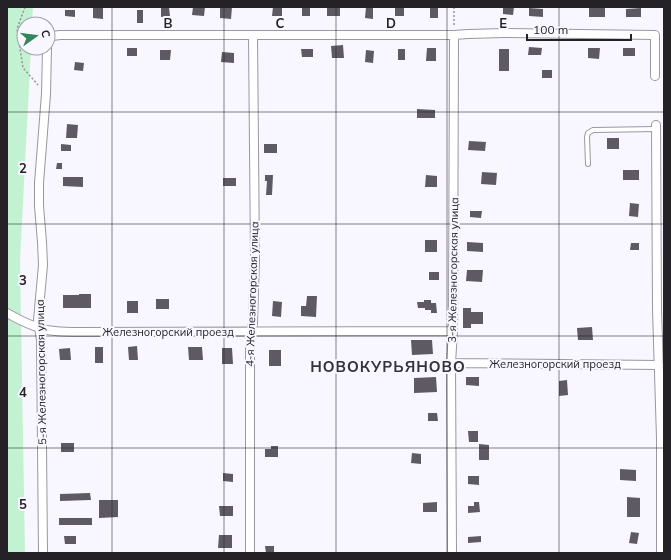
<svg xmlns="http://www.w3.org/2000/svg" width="671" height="560" font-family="Mulish,sans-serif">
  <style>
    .green { fill: #c3f2d2 }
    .building { fill: #5d5a64 }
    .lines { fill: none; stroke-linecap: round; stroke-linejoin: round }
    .lane-casing { stroke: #9a97a2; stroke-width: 6 }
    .street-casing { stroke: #9a97a2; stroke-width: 10 }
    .path { stroke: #949299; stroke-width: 1.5; stroke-dasharray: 2 2; stroke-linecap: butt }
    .lane { stroke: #fff; stroke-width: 4 }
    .street { stroke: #fff; stroke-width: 8 }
    .grid { fill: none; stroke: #242227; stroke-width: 1; stroke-opacity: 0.55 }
    .labels { text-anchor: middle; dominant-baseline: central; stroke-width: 4; stroke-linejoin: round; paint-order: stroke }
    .street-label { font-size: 11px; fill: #242227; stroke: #f8f6ff }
    .district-label { font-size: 15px; font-weight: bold; letter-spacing: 1px; fill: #33313a; stroke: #f8f6ff }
    .grid-label { font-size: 13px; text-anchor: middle; font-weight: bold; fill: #242227; stroke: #f8f6ff; stroke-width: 4; stroke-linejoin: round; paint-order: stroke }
  </style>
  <rect width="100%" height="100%" fill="#f8f6ff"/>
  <path class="green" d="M7 7H33L32 24H24V48H31L20 261 25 553H7Z"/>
  <path class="building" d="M93 7H103V19L93 18Z
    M161 7H169L170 16 161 17Z
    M193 7H205L204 16 192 15Z
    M220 7H232L231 19 220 18Z
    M273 7H282V16H272Z
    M302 7H310V16H302Z
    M327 7H340V16H327Z
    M366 7H373V19L365 18Z
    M395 7H404V16H395Z
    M430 7H438V18H430Z
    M503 7H514L513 15 503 14Z
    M529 8 543 9V17L529 16Z
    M589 8H605V17H589Z
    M641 8V17H626V9Z
    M65 10H75V17L65 16Z
    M137 10H143V23H137Z
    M343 45 344 58H332L331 46Z
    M529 47 542 48 541 55H528Z
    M127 48H137V56H127Z
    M427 48H436V61H426Z
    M588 48H600L599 59 588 58Z
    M623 48H635V56H623Z
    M301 49H313V57H302Z
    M398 49H405V60H398Z
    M499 49H509V71H499Z
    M160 50H171L170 60H160Z
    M366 50 374 51 373 63 365 62Z
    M222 52 234 53V63L221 62Z
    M75 62 84 63 83 71 74 70Z
    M542 70H552V78H542Z
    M417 109 435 110V118H417Z
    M67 124 78 125 77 138H66Z
    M607 138H619V149H607Z
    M469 141 486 142 485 151 468 150Z
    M61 144 71 145V151H61Z
    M264 144H277V153H264Z
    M57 163H62V169H56Z
    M623 170H639V180H623Z
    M482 172 497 173 496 185 481 184Z
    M265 175H273L272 195H266L267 181H265Z
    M426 175 437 176V187H425Z
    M63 177H83V187L63 186Z
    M223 178H236V186H223Z
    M630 203 639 204 638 217 629 216Z
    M470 211H482L481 218 470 217Z
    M425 240H437V252H425Z
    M467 242 483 243V252L467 251Z
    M631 243H639V250H630Z
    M467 270H483L482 282 466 281Z
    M429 272H439V280H429Z
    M79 294H91V308H63V295H79Z
    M307 296H317L316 317 301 316V306H306Z
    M156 299H169V309H156Z
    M424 300H431V303H436L437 313H431V310H425V308H418L417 302H424Z
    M127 301H138V313H127Z
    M273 301 282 302 281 317 272 316Z
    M463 308H471V312H483V324H471V328H463Z
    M592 327 593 340H578L577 328Z
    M411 340H432L433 354 412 355Z
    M137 346 138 360H129L128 347Z
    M95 347H103V363H95Z
    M188 347H202L203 360H189Z
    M70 348 71 360H60L59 349Z
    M222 348H232L233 364H222Z
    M269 350H281V366H269Z
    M436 377 437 392 414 393V378Z
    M466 377H479V386L466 385Z
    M567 380 568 395 559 396V381Z
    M428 413H437L438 421H428Z
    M468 431H478V442H469Z
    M61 443H74V452H61Z
    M479 444 489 445V460H479Z
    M271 446H278V457H265V449H271Z
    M412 453 421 454V464L411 463Z
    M620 469 636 470V481L620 480Z
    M223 473 233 474V482L223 481Z
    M468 476H479V485L468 484Z
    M90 493 91 500 60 501V494Z
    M627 497 640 498V517H627Z
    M99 500H118V517L99 518Z
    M437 502V512H423V503Z
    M474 502H479L480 512 468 513V506H474Z
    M219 506H233V516H220Z
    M59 518H92V525H59Z
    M631 532 639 533 637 544 629 543Z
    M219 535H232V548H218Z
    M64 536H76V544H65Z
    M481 536V542L468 543V537Z
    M265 546H274V552L266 553Z"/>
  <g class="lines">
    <defs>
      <path id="lane" d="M588 164 587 137 588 133 593 130 656 129"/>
      <path id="street" d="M48 41 52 36 60 35H454L468 34 504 33 655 35V76
        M656 125 657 309 661 438V553
        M7 313C21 321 38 330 55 331 63 332 72 332 80 332L453 331
        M451 363 659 365
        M43 553 41 340 39 327 38 320 43 265 42 242 39 206V183L46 94 47 48
        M250 553V344L251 332 253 323 255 259 253 35
        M452 553 451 363 453 331 454 35"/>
    </defs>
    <use href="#lane" class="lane-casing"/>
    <use href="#street" class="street-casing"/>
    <path class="path" d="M25 7 17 29 23 68 38 85
      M454 7V27"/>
    <use href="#lane" class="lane"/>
    <use href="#street" class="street"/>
  </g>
  <path class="grid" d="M112 7V553M224 7V553M336 7V553M447 7V553M559 7V553M7 112H664M7 224H664M7 336H664M7 448H664"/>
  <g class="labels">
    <g class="street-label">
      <text transform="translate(453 270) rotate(-89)">3-я Железногорская улица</text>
      <text transform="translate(252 294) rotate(-88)">4-я Железногорская улица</text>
      <text x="168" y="332">Железногорский проезд</text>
      <text x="555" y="364">Железногорский проезд</text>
      <text transform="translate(41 372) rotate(-91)">5-я Железногорская улица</text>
    </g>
    <g class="district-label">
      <text x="388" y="366">НОВОКУРЬЯНОВО</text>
    </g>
  </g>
  <g class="grid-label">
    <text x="168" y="28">B</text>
    <text x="280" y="28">C</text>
    <text x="391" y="28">D</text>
    <text x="503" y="28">E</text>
    <text x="23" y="173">2</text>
    <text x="23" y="285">3</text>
    <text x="23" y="397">4</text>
    <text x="23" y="509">5</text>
  </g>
  <rect width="671" height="560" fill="none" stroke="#242227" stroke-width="16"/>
  <g transform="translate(36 36) rotate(76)"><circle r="19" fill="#f8f6ff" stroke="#a3a1a9"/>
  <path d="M0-3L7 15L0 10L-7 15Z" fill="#31875a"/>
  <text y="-6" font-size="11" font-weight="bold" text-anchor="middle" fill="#242227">С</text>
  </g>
  <path d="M527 34v6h104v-6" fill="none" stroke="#242227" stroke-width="2"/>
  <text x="533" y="34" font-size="12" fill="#242227" stroke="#f8f6ff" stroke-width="3" paint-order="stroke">100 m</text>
</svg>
